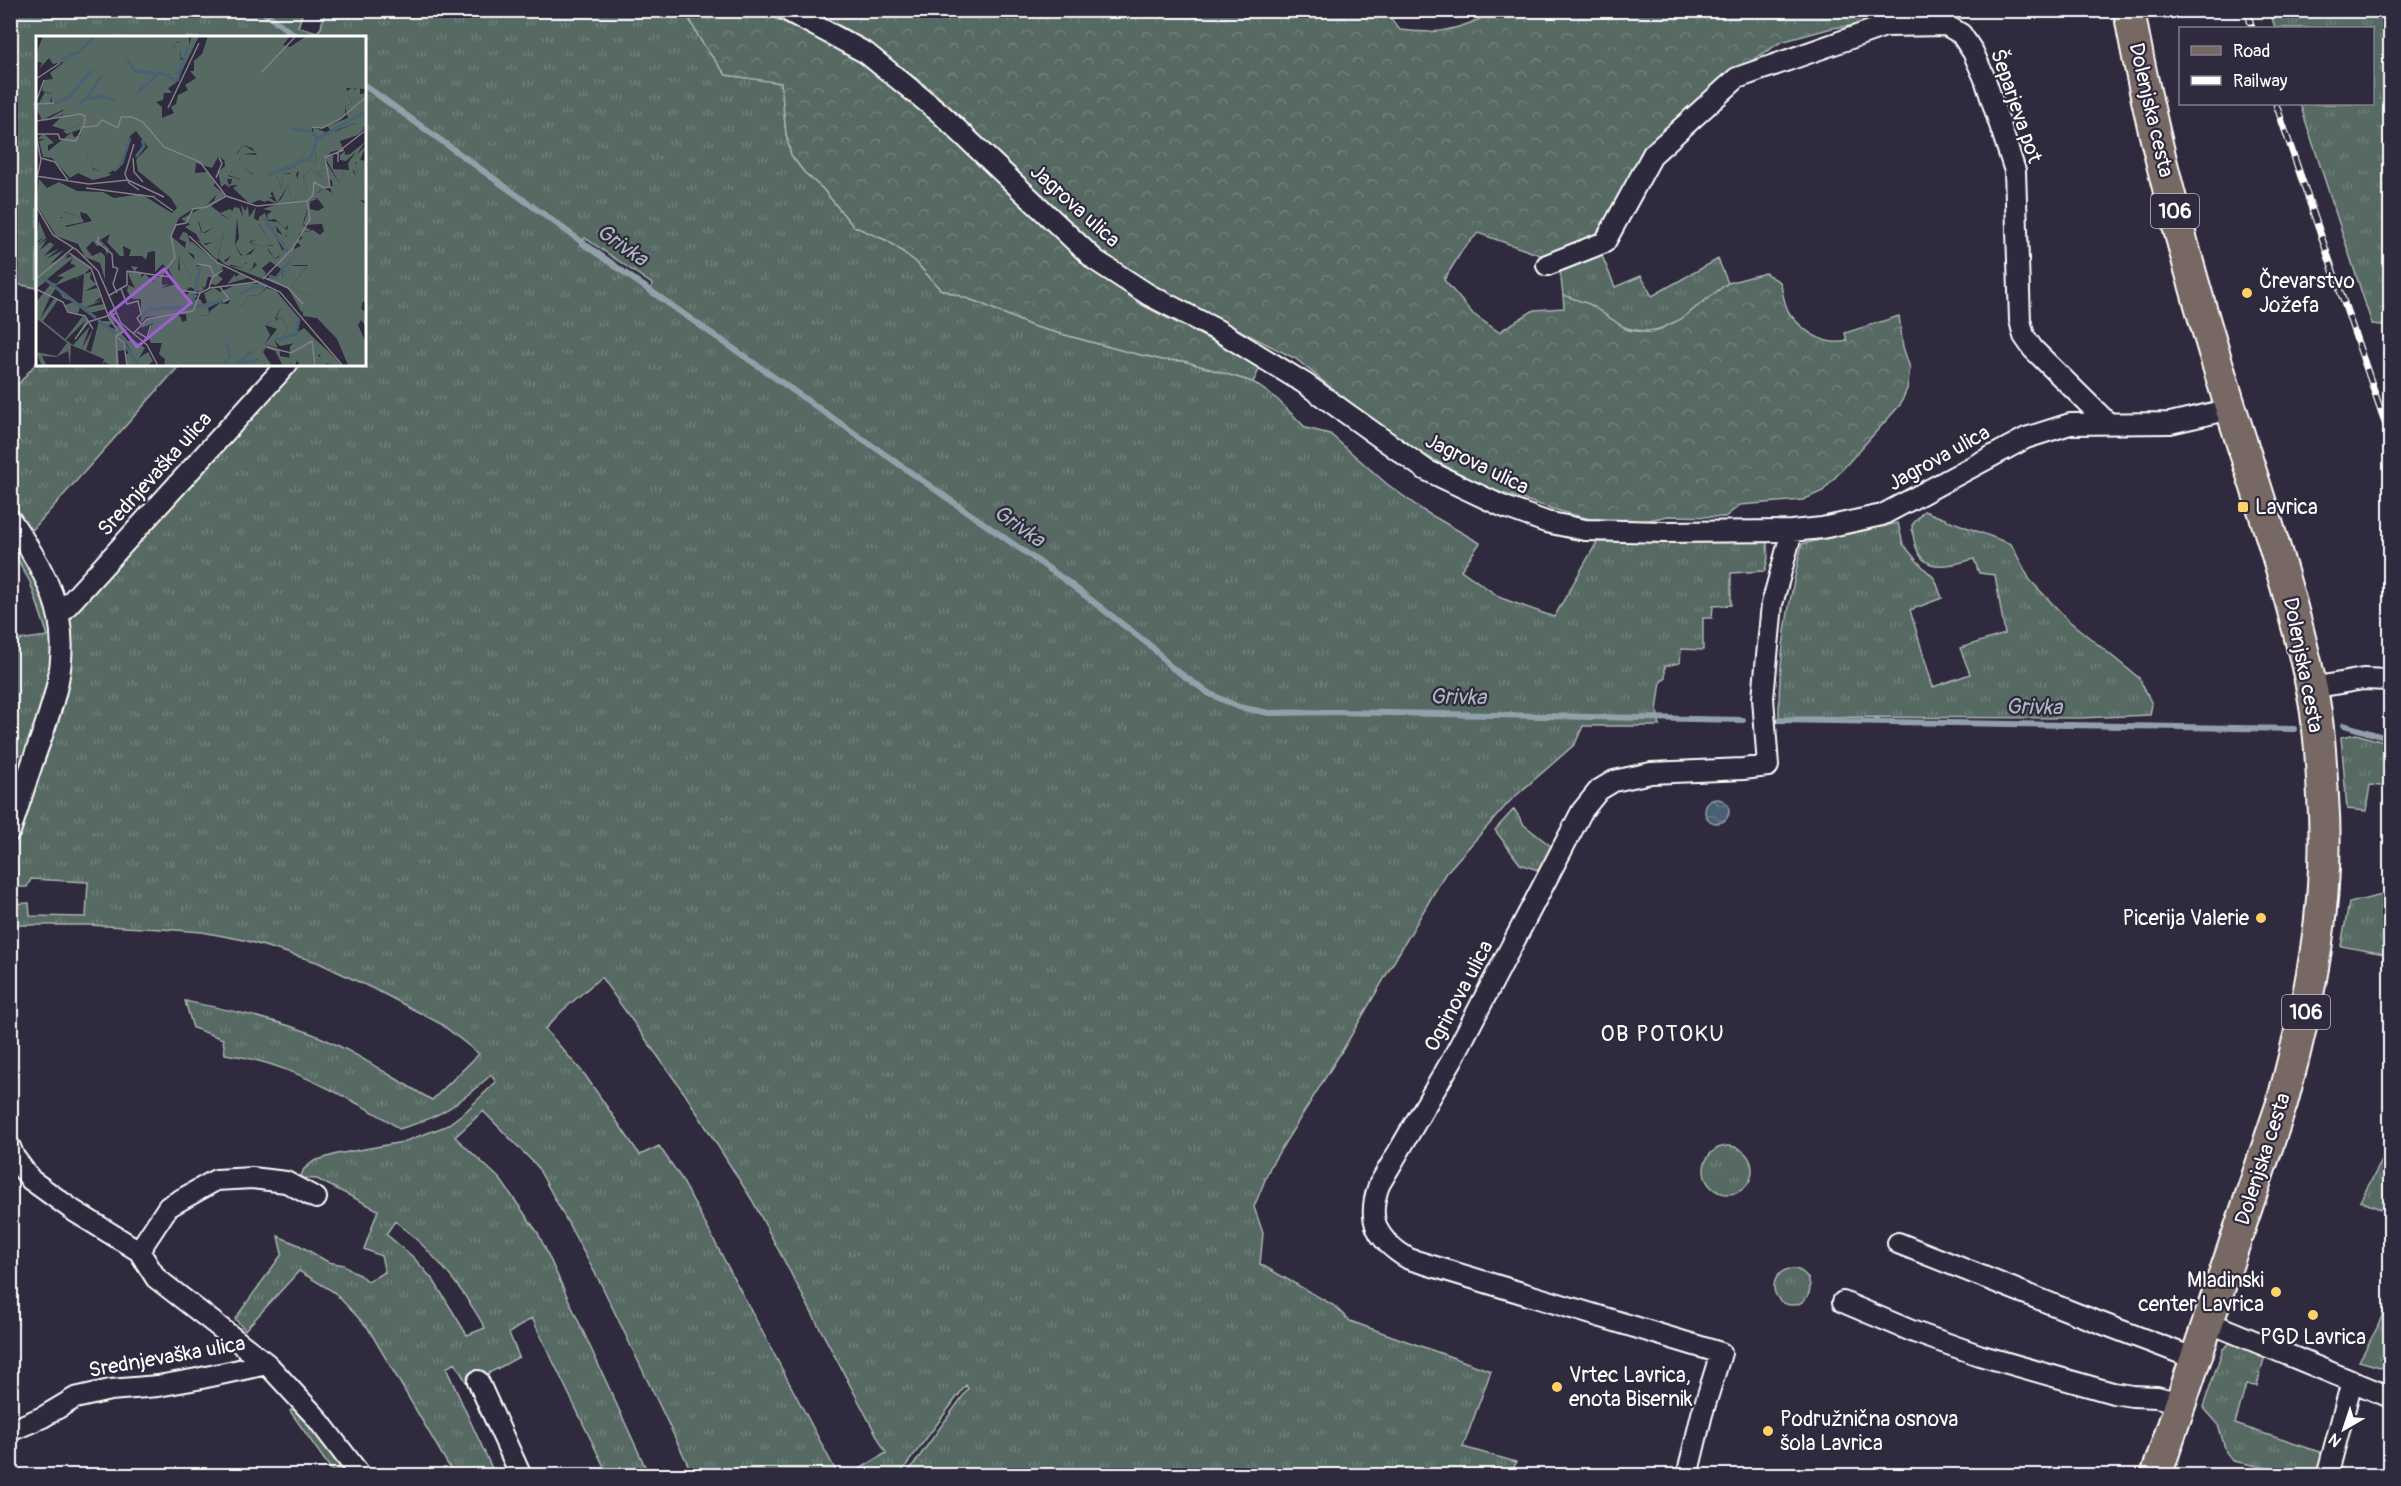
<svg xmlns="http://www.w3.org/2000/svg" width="2401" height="1486" font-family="Pangolin,sans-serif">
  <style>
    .grass { fill: url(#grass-tufts); stroke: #aab4b1; stroke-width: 1.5; fill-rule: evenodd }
    .forest { fill: url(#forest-crowns); stroke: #aab4b1; stroke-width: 1.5 }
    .water { fill: url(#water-waves); stroke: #92a0aa; stroke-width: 1.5 }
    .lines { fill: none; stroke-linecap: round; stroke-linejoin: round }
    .stream { stroke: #92a0aa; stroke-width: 6 }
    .minor-casing { stroke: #fff; stroke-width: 24 }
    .primary-casing { stroke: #fff; stroke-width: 34 }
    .minor { stroke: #2f2a3d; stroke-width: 20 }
    .primary { stroke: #776864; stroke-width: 30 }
    .rail-casing { stroke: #fff; stroke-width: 7 }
    .rail { stroke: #2f2a3d; stroke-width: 4.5; stroke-dasharray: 14; stroke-linecap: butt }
    .poi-dot { fill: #ffd166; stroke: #2f2a3d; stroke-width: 2 }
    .labels { text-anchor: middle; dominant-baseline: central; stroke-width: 4.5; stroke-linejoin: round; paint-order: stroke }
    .shield { fill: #2f2a3d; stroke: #c1bfc5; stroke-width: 1.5 }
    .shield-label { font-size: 20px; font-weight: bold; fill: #fff }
    .street-label { font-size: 21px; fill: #fff; stroke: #2f2a3d }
    .poi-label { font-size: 21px; fill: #fff; stroke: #2f2a3d; text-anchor: start }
    .water-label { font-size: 22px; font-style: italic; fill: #adb8c0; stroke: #2f2a3d }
    .neighbourhood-label { font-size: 22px; letter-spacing: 1.5px; fill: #fff; stroke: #2f2a3d }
    .inset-river { fill: none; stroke: #496172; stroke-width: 3 }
    .inset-road { fill: none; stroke: #827f8b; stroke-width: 1.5 }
    .view { fill: #9c61cf; fill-opacity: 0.15; stroke: #9c61cf; stroke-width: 3 }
    .inset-edge { fill: none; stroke: #fff; stroke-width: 3 }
  </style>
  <defs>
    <pattern id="grass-tufts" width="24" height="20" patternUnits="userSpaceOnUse" patternTransform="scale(1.5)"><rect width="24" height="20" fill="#566a63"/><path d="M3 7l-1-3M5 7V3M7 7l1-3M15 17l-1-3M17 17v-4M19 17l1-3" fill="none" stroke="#6f807a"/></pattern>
    <pattern id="forest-crowns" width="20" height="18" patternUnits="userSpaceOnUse" patternTransform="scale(1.5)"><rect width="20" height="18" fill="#566a63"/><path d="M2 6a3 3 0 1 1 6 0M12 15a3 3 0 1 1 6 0" fill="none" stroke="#6f807a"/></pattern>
    <pattern id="water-waves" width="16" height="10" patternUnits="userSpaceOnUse" patternTransform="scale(1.5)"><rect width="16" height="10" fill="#496172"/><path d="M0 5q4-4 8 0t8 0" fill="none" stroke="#647987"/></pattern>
  </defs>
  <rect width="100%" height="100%" fill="#2f2a3d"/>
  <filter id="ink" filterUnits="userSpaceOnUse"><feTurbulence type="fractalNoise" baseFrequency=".0167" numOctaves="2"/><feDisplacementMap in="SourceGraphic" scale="12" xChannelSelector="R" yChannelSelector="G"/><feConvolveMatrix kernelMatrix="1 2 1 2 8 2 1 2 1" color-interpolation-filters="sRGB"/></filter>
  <g filter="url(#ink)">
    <path class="grass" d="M10 11H303L298 27 317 32 321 28 324 14 309 11H688L690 21 726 75 781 82 786 134 791 155 804 172 823 189 853 226 888 241 915 261 940 289 980 303 1032 326 1128 352 1163 360 1184 361 1253 382 1278 400 1306 428 1330 434 1387 484 1424 511 1480 543 1461 570 1501 598 1554 617 1597 542 1752 538 1767 543 1768 558 1765 571 1731 573V605L1713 606 1712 618H1703V650L1681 649 1680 663 1665 666V679L1661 681 1657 711 1660 726H1583L1575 744 1510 801 1445 874 1345 1046 1271 1165 1254 1207 1263 1233 1260 1264 1333 1305 1350 1321 1491 1371 1463 1447 1516 1462 1512 1475H906L968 1389 966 1385 899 1475H850L886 1453 752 1200 687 1097 601 977 562 1011 545 1029 585 1075 640 1155 659 1146 681 1178 838 1475H693L602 1286 537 1166 483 1111 455 1137 500 1179 538 1233 649 1475H608L532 1318 509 1333 519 1357 474 1381V1395L455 1363 446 1368 495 1475H454L368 1328 334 1292 299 1271 245 1330 235 1319 282 1254 278 1236 299 1245 328 1262 344 1265 368 1281 385 1272 381 1256 364 1249 378 1210 317 1179 300 1178 304 1169 314 1161 337 1154 403 1142 446 1126 466 1111 496 1082 491 1075C458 1104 442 1117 399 1129 383 1116 365 1108 347 1098 307 1077 270 1060 225 1054L223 1039 193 1028 185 1001C224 1009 264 1017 302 1030 348 1046 389 1076 432 1100L479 1054 441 1024 382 993 317 962 244 940 202 932 162 929 88 925H11V904L29 903 30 916 86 917 88 882 31 879 27 887H11V862L66 618 193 475 297 365 364 364V38H38L37 288 11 283ZM585 238 652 284 650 293 580 244ZM395 1221C432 1250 462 1287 485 1328L467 1335 434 1281 413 1257 386 1234Z
      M2270 11H2390V326L2372 324 2300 104H2372V28H2275Z
      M1600 251 1615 287 1641 276 1652 296 1718 259 1728 283C1696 309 1659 348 1616 323 1598 313 1583 300 1563 295L1560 271Z
      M37 362 38 364 180 365 27 536 11 505 10 394Z
      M1924 511 2011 544 2030 580 2069 621 2139 678 2152 704 2150 715 2079 718 1779 717C1778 658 1789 601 1802 544L1898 523 1903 544 1917 561 1935 579 1942 598 1910 610 1933 687 1970 674 1960 648 2005 634 1995 575 1979 573 1974 559C1937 569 1915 573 1912 525Z
      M11 528 25 555 46 603 54 629V665L11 814V641L48 636 30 582 11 548Z
      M2356 734 2390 744V787L2370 785 2366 811 2347 809 2341 737Z
      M1514 809 1524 825 1552 847 1541 871 1520 864 1495 830Z
      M2390 893V955L2341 946 2349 903Z
      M1704 1170a24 24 0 1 1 48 0a24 24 0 1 1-48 0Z
      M2384 1157 2390 1162V1213L2360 1201Z
      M1774 1287a18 18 0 1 1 36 0a18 18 0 1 1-36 0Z
      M2390 1296V1370L2359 1361 2377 1328Z
      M2230 1343 2265 1355 2257 1386 2246 1385 2235 1424 2320 1452 2326 1460 2322 1475H2287L2272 1469 2233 1461 2226 1452 2218 1424 2203 1407 2223 1349Z
      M297 1406 355 1475H335L290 1411Z"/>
    <path class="forest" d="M1384 10 1400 30C1432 34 1450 32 1480 19L1481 10 1885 11 1884 22 1832 28 1781 42 1748 63 1704 98 1614 218 1591 239 1551 259 1478 233 1463 249 1444 280 1473 314 1499 332 1534 310 1564 308 1563 295 1589 304 1628 330 1652 333 1681 319 1728 283 1765 273 1780 282C1783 291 1784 306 1790 314 1803 331 1825 347 1847 341L1845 333 1899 316 1903 347 1910 368 1907 389 1900 405 1823 491 1803 500 1740 505 1725 517 1668 516 1645 521H1599L1566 513 1490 489 1417 451 1335 391 1296 359 1158 289 1104 253 933 91 864 39 813 11Z
      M688 11H760L815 37 863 64 922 108 1072 253 1142 305 1261 366 1253 382 1184 361 1163 360 1128 352 1032 326 980 303 940 289 915 261 888 241 853 226 823 189 804 172 791 155 786 134 781 83 726 75C712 56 693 35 688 11Z"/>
    <path class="water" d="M1705 811a12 12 0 1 1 24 0a12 12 0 1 1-24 0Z"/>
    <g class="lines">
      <path class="stream" d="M261 10 298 38
        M364 85 632 278 1065 580 1152 647 1171 667 1210 694 1239 707 1269 713 1336 712 1743 720
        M1774 720 2294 729
        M2344 725 2390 739"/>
      <defs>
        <path id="minor" d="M786 10 866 53 940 113 1095 260 1149 295 1219 331 1304 383 1426 470 1502 506 1546 522 1585 530 1664 532 1792 531 1822 528 1882 515 2026 438 2070 424 2170 423 2231 409
          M1547 265 1605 242 1653 154 1737 78 1885 26 1946 25 1961 34 1973 52 1985 79 2015 171 2020 320 2024 336 2033 349 2107 422
          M10 519C30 548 52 583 59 618 69 668 49 715 33 761 25 784 18 808 10 831
          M59 615 287 364
          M2312 688 2363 679 2390 680
          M10 1147 14 1157 31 1180 74 1211 139 1251 156 1278 267 1364 315 1416 361 1476
          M1898 1243 2077 1314 2196 1359
          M139 1251 168 1207 216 1180 252 1178 286 1182 316 1198
          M1843 1302 1914 1332 1979 1355 2113 1393 2132 1396 2157 1397 2180 1403
          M2208 1322 2390 1397
          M478 1381 521 1476
          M10 1431 43 1417 75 1398 110 1390 158 1386 197 1379 267 1364
          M1687 1476 1702 1414 1721 1353 1409 1259C1377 1240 1366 1221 1379 1185L1452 1060 1582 811 1599 790 1614 781 1651 773 1743 769 1768 766 1763 698 1772 604 1792 531
          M2327 1476 2352 1381"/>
        <path id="primary" d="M2129 10C2153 145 2191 278 2231 409 2260 501 2291 591 2311 685 2319 721 2321 761 2323 797 2331 902 2309 1003 2282 1103L2156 1476"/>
      </defs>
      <use href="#minor" class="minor-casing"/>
      <use href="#primary" class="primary-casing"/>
      <use href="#minor" class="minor"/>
      <use href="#primary" class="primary"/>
      <defs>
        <path id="rail" d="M2247 10 2252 28
          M2276 104 2390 437"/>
      </defs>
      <use href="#rail" class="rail-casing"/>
      <use href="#rail" class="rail"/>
    </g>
  </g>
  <g class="poi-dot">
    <circle cx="2247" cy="293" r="6"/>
    <rect x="2237" y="501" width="12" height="12" rx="3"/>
    <circle cx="2261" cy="918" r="6"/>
    <circle cx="2276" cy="1292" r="6"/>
    <circle cx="2313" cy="1315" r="6"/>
    <circle cx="1557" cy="1387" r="6"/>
    <circle cx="1768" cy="1431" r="6"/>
  </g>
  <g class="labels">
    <g class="shield">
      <rect x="2151" y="194" width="48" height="34" rx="4.5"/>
      <rect x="2282" y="995" width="48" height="34" rx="4.5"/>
    </g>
    <g class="shield-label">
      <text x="2175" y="211">106</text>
      <text x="2306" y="1012">106</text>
    </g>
    <g class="street-label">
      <text transform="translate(2016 106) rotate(71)">Šeparjeva pot</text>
      <text transform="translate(2151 110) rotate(77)">Dolenjska cesta</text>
      <text transform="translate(1075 206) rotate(42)">Jagrova ulica</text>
      <text transform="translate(1939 458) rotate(-29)">Jagrova ulica</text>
      <text transform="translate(1477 464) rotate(26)">Jagrova ulica</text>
      <text transform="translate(155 474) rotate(-48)">Srednjevaška ulica</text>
      <text transform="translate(2303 665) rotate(79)">Dolenjska cesta</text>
      <text transform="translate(1459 996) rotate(-62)">Ogrinova ulica</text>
      <text transform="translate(2263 1159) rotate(-72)">Dolenjska cesta</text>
      <text transform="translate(167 1357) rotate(-10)">Srednjevaška ulica</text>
    </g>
    <g class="poi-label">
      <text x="2259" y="281">Črevarstvo<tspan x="2259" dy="24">Jožefa</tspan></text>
      <text x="2255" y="507">Lavrica</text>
      <text x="2249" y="918" text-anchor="end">Picerija Valerie</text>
      <text x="2264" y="1280" text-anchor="end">Mladinski<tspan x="2264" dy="24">center Lavrica</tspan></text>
      <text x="2313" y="1337" text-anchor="middle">PGD Lavrica</text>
      <text x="1569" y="1375">Vrtec Lavrica,<tspan x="1569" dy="24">enota Bisernik</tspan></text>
      <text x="1780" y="1419">Podružnična osnova<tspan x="1780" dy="24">šola Lavrica</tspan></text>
    </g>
    <g class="water-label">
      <text transform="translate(622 245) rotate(35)">Grivka</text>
      <text transform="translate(1019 526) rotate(35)">Grivka</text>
      <text transform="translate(1458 697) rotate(1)">Grivka</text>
      <text transform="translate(2034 707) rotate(1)">Grivka</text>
    </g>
    <g class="neighbourhood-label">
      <text x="1663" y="1034">OB POTOKU</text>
    </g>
  </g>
  <g transform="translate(36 36)">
    <rect width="330" height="330" fill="#2f2a3d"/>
    <path d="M129 0H153V9L155 2 163 0 140 47 130 39 142 37 144 24 149 22H145L144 13H137L143 6ZM319 50 318 54 324 51V58L330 57V90L325 93 324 88 319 87 301 94 288 106 294 98 278 101 277 91 291 97 295 95 291 90 312 82 309 71 316 67 311 55ZM9 56 16 58 14 67 21 70 30 63H49L6 84 0 72ZM28 78 47 79V82L42 89 30 94 16 90ZM36 96 38 101 46 99 57 108 50 119 58 128 56 133 75 138 73 140 57 144 42 137 34 142 16 122 7 121 3 105 9 103H2L7 97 18 107 12 109V115ZM330 105 321 118 330 110 324 124 330 125V140L320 126 317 136 319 139 321 135 325 142 321 147 308 136 303 147 289 121 297 119V133L313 134 312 127 320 116 310 125 304 124V119L309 115V119L314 118ZM207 109 221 117 206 118 202 127 217 139 207 141 196 135 192 140 203 143 195 148 196 143H191L194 152 189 148 185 151 182 136 189 130 188 122 201 115V118ZM279 111 280 129 273 123 260 138 265 154 261 158 258 154 261 150 254 137 247 138 245 153 240 136 259 131 270 115ZM275 133 288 144 282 136 294 133 297 145 293 143 294 151 298 149 299 154 297 159 294 152H288L272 163H282L275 165 268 183 267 190 275 194 264 197 258 210 259 224 247 231 246 243 256 230H271L255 251 272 259 266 277 252 252 230 242H240L245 233 235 226 227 212 230 209 224 211 215 205 225 203 213 205 219 212 207 221 199 209 203 202 201 181H207L205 168 209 175 212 170 213 181 220 171 218 182 222 185 224 182 223 189 237 209H230L233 216 239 223 243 221V215L248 214 237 194 240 190 241 196 250 201 252 189 249 192 239 183 232 184 231 179 236 175 227 173 242 168 230 164 234 157 237 161H233L241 167 245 163 248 166 245 163 252 149 256 166 260 164 258 161 266 166 271 155 267 140ZM177 149 189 159 175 170 184 177 194 173 197 176 193 183 185 178 177 192 166 197 163 185 157 190 145 183 178 165 181 157 175 153ZM27 176 45 181 48 186 28 190 24 182H28ZM3 185 10 202 1 210 11 203 4 214 14 206 18 209 8 220 24 212 10 223 28 214 14 228 33 218 29 223 36 220 55 232 48 238 55 236 54 243 61 248 49 255 61 252 65 261 58 266 67 264 48 272 68 268 70 273 54 277 44 271 42 277 33 276 29 269 38 266 27 262 22 254 42 268 46 267 48 238 41 241 42 246 40 241 18 250 20 252 1 281 14 261 4 283 18 263 22 264 7 285 29 303 47 280 52 285 38 305 50 284 30 304 37 309 54 290 46 312 57 293 50 314 55 316 63 285H74L76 288 71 290 84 295 79 291 73 281 77 279 79 289 89 293 86 298 92 305 96 303 109 312 103 322 112 316 117 325 111 330 91 329 90 319 95 315 90 307 89 314 82 315 83 329 88 330H77L68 326 66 330 68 323 35 309 34 330 32 315 20 321 6 320 11 330H6L0 316 21 320 31 307 0 282V266L15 248 10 245 0 253V208L9 201 0 206ZM37 222 34 227 40 230 21 240 28 241 20 248 10 244ZM188 197 182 220 190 226 195 220 194 230 207 232 208 228H214L217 231 214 235 222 228 230 237 227 243 188 228 182 222 181 224 160 203 170 209 177 206 179 213ZM155 205 187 231 182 239 187 243 180 249 175 248 176 241H172L169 252 166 250 168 253 164 256 154 251 148 256V261L155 255 162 260 156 264 164 263 167 268 171 267 168 257 178 252 184 256 202 248H223L212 242 191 248 199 238V241L204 238 229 248 239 255 232 250 222 260 213 259 206 270 193 264 182 267 172 272 174 279 163 280 162 286 151 290 150 278 110 281 105 287V263H96L91 255 92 249 99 252 93 240 92 235H98L95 230 102 231 99 235 106 236 105 242 109 238 118 246 116 241H126V249L133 248 125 252 130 251 140 248 132 232 135 229 144 235 143 220 154 239 161 242 160 231 165 229 159 227V230L158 219 152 216ZM236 271H246L239 282V285L245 281 252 293 247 301 238 304 242 312 229 308 241 293 229 289 235 285ZM272 296 279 303 286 317 282 319 291 330H264L261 324 259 330 253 326 254 310Z" fill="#566a63" fill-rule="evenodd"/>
    <path d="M7 0H129L140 4 143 9 137 11 144 13 145 29 142 37 130 39 140 47 132 52 136 57H128L127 64 120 66 126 71V82L138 77 135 71 140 68 142 59 152 54 149 49 160 42 154 35H158V25L166 18 172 0H254L247 9 254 11 269 1 330 0V53L310 52 316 67 309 71V79L286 93 277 90 275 96 281 103 322 86H326L325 93 330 91 322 99 304 105 307 113 295 116 288 123 303 147 308 136H313L321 147 324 142 321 135 319 139 317 130 323 126 328 136 330 127V165L324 164 330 169V268L327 265 325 273 330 276V291L325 284 322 289 330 307V330L312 329 301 303 281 282 267 280V266L272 259 255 251 272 229H257L246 243 249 226 259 224 258 213 265 210 260 205 266 203 265 197 277 194 284 199 288 195 286 188 267 189 274 168V173L282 175 288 171 281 162 272 164 278 155 282 157 288 152 298 158 294 133 282 136 288 144 275 133 267 140 271 155 266 167 258 161 260 164 256 166 252 149 241 167 236 155 230 166 223 164 214 168 197 152 202 149 190 150 204 143 192 139 198 134 207 141 217 138 202 128 196 129 202 127 206 118 221 119 216 112 207 109 200 118 201 115 188 124 182 121 176 132 160 127 159 137 171 136 179 147 175 153 182 157 169 171 157 173 143 182 135 200 149 212 150 206 143 203 147 196 151 197 155 209 152 216 161 227V242L154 239 143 220 142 236 135 229 131 234 127 228 119 236V215L112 216 110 224 106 220H93L95 214 87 210 88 220H84L71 206 74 198 64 204 73 213 71 219 68 209 61 210 57 205 50 212 56 220 65 216 69 220V244L64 227 49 221 42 208 20 200 0 168 3 143 11 152 23 146 41 155 67 156 78 162 105 158 136 177 141 172 135 162 102 135 100 124 112 111 100 95 94 100 83 131 71 138 56 132 58 128 50 119 56 108 43 98 45 93 31 98 27 95 42 89 48 79 29 78 7 86 28 74 16 68 15 57 6 55 8 44 17 43 14 37 28 26 17 28 13 22 3 33 6 27 0 25V18ZM279 111 280 129 273 123 263 133 261 148 257 138H247L245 153 240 136 259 131 270 115H276V120ZM28 176 45 181 44 176 51 178 56 185 30 191 24 181 28 182ZM198 171 203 172 208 183 201 181 199 209 205 220 215 218 219 212 214 205 224 211 230 209 237 210 223 188V181L229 177 232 185 242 186 253 196 248 201 240 190 237 194 247 216 239 223 230 210 227 212 236 224 225 233 218 226 217 231 209 227 207 232 192 228 195 220 187 225 182 221 188 197 179 213 177 206 166 208 160 198 149 191 162 184 165 196 169 197 177 192 183 178 193 183ZM231 252 240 255 264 283 262 296 268 292 272 296 264 306 244 310 238 304 247 301 252 293 245 281 240 283 241 290 239 284 246 271H236V284L229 289 234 299 229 308 244 314V320L255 322 254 326 259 330H247L239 315 230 312 227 316 236 330H128L129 323 123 318 126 307H115L112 301 117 287 105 292 109 284 129 278 144 280 146 286 152 284V290L163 280 174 279V275L184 267 192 268 194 264 206 270 213 259 222 260ZM279 303 292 315 306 330 286 327Z" fill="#566a63" fill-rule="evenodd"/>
    <path d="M61 22 86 69 45 59 21 63 17 53 28 36ZM121 107 125 116 132 119 130 125 116 124 103 134 101 122Z" fill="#566a63"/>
    <path class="inset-river" d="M89 21 99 35 128 38 140 45M25 24 45 15 59 0M141 45 152 11M100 58 121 39M51 63 67 60 79 65M19 67 33 61 56 34M43 68 52 61 66 39M254 93 274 95 282 102M100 121 108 110 106 104M78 135 86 127 94 102M231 139 274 122 282 102 330 76M227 181 252 216M233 240 240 242 255 224M6 241 60 282M205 258 217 251 228 252M156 270 164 231M161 271 186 265M105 280 115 273 158 271M62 284 79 297M83 300 103 330M239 304 260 298 263 283M202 329 223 323M187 330 194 320 191 308M198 330 217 315"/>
    <path class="inset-road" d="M226 36 260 0M0 43 24 27M1 63 8 44M0 68 18 67M132 72 163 7M0 85 44 78 49 80 48 91 61 90 66 84 82 92 85 81H96L107 86 128 111 164 126 190 160 221 170 271 165M276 91 286 92 304 83 330 61M0 98H22L24 103 40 105 47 90M0 98 5 124 0 146M98 108 89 138 93 147 103 154M5 122 19 126 32 144M97 122 98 136 107 146M302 126V116L330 94M0 140 53 148 92 144 128 161M180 142 186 127 183 122M50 152 119 161M116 160 137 175M271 165 277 159 278 146 288 152 294 151 289 121 308 114M0 170 17 199 41 214 62 235 85 287 111 309 122 330M153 200 182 227 244 256 307 330M63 201 61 206 76 218 77 231 81 232M33 217 55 232 73 282 82 295M161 228 174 230 178 240M91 235 134 241 143 254 164 257M124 241 139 222 135 200 140 189 150 187 157 173 171 171 190 160M229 242 252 252 267 268M0 243 37 212M227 243 257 212 274 183 271 165M184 251 193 263 187 266M173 252 176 242 187 234M0 253 27 266 32 276 49 280 57 293M85 253 91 268 102 265 105 278 101 282 105 288M81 257 77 248 82 232M164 257 174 252 221 246M72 260 91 249V235M101 296 111 302 115 289M97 298 111 283 157 275 164 257M80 300 88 307 91 330M39 303 52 286 81 277M231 311 255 317 276 305 279 330M81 330 80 300 90 294"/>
    <path class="view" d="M128 233 155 267 101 311 74 277Z"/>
    <rect width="330" height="330" class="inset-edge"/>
  </g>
  <rect width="2401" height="1486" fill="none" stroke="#2f2a3d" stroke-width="36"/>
  <rect x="18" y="18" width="2365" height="1450" fill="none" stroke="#fff" stroke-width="2" filter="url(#ink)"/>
  <rect x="2179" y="27" width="195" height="78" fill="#2f2a3d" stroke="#827f8b" stroke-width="1.5"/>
  <rect x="2191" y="46" width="30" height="9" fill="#776864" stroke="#827f8b" stroke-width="1.5"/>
  <text x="2233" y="57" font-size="18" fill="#ffffff">Road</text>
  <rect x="2191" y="76" width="30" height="9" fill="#ffffff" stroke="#827f8b" stroke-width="1.5"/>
  <text x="2233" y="87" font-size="18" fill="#ffffff">Railway</text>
  <g transform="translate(2344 1429) rotate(219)" stroke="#2f2a3d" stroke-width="4.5" paint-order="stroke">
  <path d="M0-4.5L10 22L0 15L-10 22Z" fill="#ffffff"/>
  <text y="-9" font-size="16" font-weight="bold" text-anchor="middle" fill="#ffffff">N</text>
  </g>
</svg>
